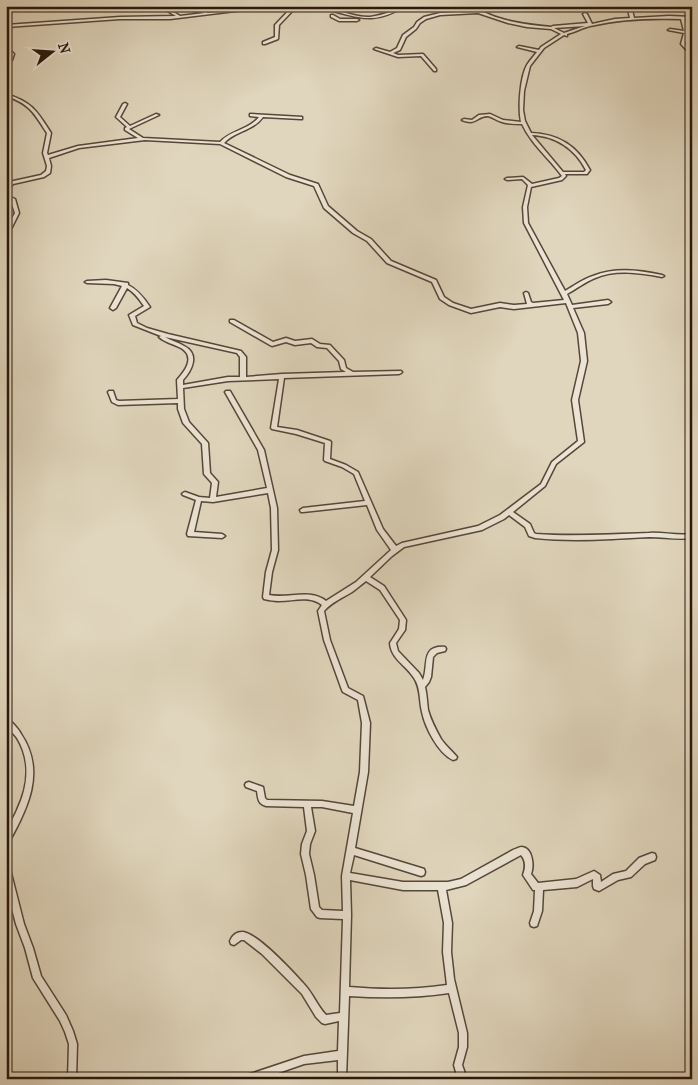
<svg xmlns="http://www.w3.org/2000/svg" width="698" height="1085" font-family="'IM FELL French Canon',serif">
  <style>
    .lines { fill: none; stroke-linecap: round; stroke-linejoin: round }
    .street-casing { stroke: #564739; stroke-width: 3 }
    .street { fill: #ebe4d4; fill-rule: evenodd }
  </style>
  <rect width="100%" height="100%" fill="#e0d6bd"/>
  <filter id="stains"><feTurbulence type="fractalNoise" baseFrequency=".004" numOctaves="4"/><feColorMatrix values="0 0 0 0 .2 0 0 0 0 .09 0 0 0 0 .02 0 0 0 .5 -.17"/></filter>
  <radialGradient id="worn" r=".72"><stop offset=".6" stop-color="#630" stop-opacity="0"/><stop offset="1" stop-color="#630" stop-opacity=".3"/></radialGradient>
  <g class="lines">
    <defs>
      <path id="street" d="M263 6H276L170 19H120L6 27V25L120 17 176 16 164 9V7H165L180 16 205 13 189 10V8H190L207 11V13Z
        M293 6H297L279 25 278 39 265 44H263V42L275 37V25Z
        M314 6C334 6 351 18 370 17 377 16 384 14 390 12 395 9 399 6 405 6 379 22 365 20 337 12 330 10 322 9 314 6Z
        M465 6C473 6 490 16 499 18 517 24 534 25 551 27L553 26 588 23 583 14 585 13 587 14 592 24 615 19 630 18 628 10 630 6H634L632 10 634 18 669 16 692 17V19H685L688 32 685 44 692 52V56L681 44 684 33 668 30 670 29 684 31 681 19C651 18 620 19 590 26 582 28 575 32 567 34V36L564 35 544 48 530 66 524 91 523 110 525 121 531 133C559 134 577 146 590 170L587 174H565L566 176 562 180 531 187 527 207 528 223 565 291C574 286 583 279 593 276 615 267 639 270 662 275L664 276 662 277C640 273 616 269 595 278 585 282 576 289 567 294L572 305 608 300 611 302 608 304 573 308 584 333 587 361 578 400 584 442 556 464 545 486 513 512 530 524 534 533 536 534C574 537 611 534 649 533 663 532 677 536 692 534V538C677 540 663 537 649 537 611 539 573 542 535 538L529 536 525 527 509 515 504 519 482 530 404 547 392 556 370 577 384 586 406 620 405 630 396 643 398 651 419 673 423 680C429 666 420 645 445 647L446 649 445 651 437 653 433 657 431 677 429 682 425 687C427 695 427 703 428 710 431 721 436 730 441 739 446 746 452 751 457 757L456 759 453 760C438 753 425 727 422 712 419 700 421 688 414 678 406 665 391 659 390 643L399 629 400 620 380 590 366 581C361 585 357 588 352 592 342 598 332 602 324 611L330 640 348 688 363 696 370 723 368 772 355 848 421 868 424 869 425 872 424 875 421 876 354 855 350 873 403 882H448L461 879 513 850C516 849 519 847 522 847 533 848 534 867 531 874L538 883 576 879 594 871 600 875 601 882 613 874 626 871 639 858 652 853 655 854 656 857 655 860 645 864 631 877 618 880 599 891 594 889 593 886V879L577 887 543 890 542 911 537 926 534 927 531 926 530 923 534 911 535 890H533L523 875C526 867 526 861 521 855L466 885 446 890 452 923 451 952 454 979 467 1033V1047L462 1065 467 1079H458L454 1065 459 1047V1033L449 993C416 998 383 998 349 996L346 1079H338V1060L304 1064 261 1079H243L244 1076 304 1056 338 1051 339 1021 325 1024 322 1023 316 1017 302 994 262 954 244 940H241L234 945 231 944 230 941C232 936 236 932 242 932 256 932 293 972 303 983 313 993 317 1006 326 1015L340 1013 343 919 320 918 317 917 311 909 306 875 301 854 302 844 307 831 304 807 266 806C258 804 258 798 257 791L246 787 245 785 246 783 249 782 263 787 265 798 267 800 322 801 354 806 360 772 362 723 358 700 343 692 342 690 324 640 318 611 322 605C310 595 294 601 279 601 274 601 269 600 264 599L263 597 266 572 272 550 271 508 268 493 213 502 201 501 194 532 222 534 225 536 222 538 188 536 187 534 196 500 183 495 182 494 183 493 185 492 199 497 210 498 212 483 204 474 202 444 183 423 178 409V403L118 405 112 402 108 392 109 391H113L116 400 119 401 178 399 177 380C185 371 196 357 181 348 174 344 166 343 159 337L161 336 133 325 129 315 144 306C139 299 135 293 127 288L116 308 113 310 110 308 122 286 114 284 87 283 85 282 87 281 106 280 128 283V285C138 290 144 298 150 307L135 316 137 323 147 328 168 334 241 351 246 357V377L282 374 346 372 341 369 339 361 327 348 317 347 311 343 295 345 286 342 272 346 270 345 230 322V320H234L273 342 286 338 295 341 312 339 320 344 330 345 344 360 346 368 353 372 401 371 402 372 401 373 399 374 284 378 277 427 297 430 330 441 331 442 330 459 346 465 358 472 383 529 396 546 402 543 478 526 500 515 541 484 552 462 578 441 572 400 581 361 578 333 566 303 514 309 500 307 471 313 449 305 440 299 432 282 387 263 367 241 353 233 324 208 314 186 286 177 220 144 145 140 79 148 49 158 51 166 50 173 44 177 13 184 8 191H6V187L9 182 41 175 46 171 47 166 43 153 47 133C34 113 30 104 6 96V94C32 102 37 111 51 133L47 153 48 155 78 146 138 138 125 130V128L127 127 116 117 123 104 125 103 127 104 120 117 130 126 156 114 159 115 129 129 143 138 220 142C231 130 249 130 259 117L250 116V114L302 117V119H301L263 117C253 131 235 131 224 143L290 175 318 184 328 206 357 231 371 239 391 261 436 280 444 297 453 303 471 309 500 303 514 305 527 304 524 293 526 292 528 293 531 302 533 303 564 300 524 223 523 207 528 185 522 179 507 180 505 179 507 178 523 177 532 184 559 178 562 176C549 158 531 144 522 124 516 124 509 124 502 122 497 121 493 117 488 116 476 116 477 126 462 120L464 119 472 120 479 115 490 114 503 120 521 122C518 109 520 77 527 65 530 60 534 56 537 52L517 47 519 46 539 50 541 47 561 34 551 29 527 27 508 23 478 13 440 15 426 19 420 23 416 29 406 37 400 50 393 53 398 55 423 54 436 69V71H434L421 56 398 57 374 49 376 48 390 52 397 48 403 35 414 27 417 22 424 17 440 13 474 11ZM585 26 564 33 554 28ZM532 135C556 136 575 149 586 170L584 172H563ZM165 337 237 353 240 357V377H228L183 385V380C192 370 200 354 184 346 178 342 171 341 165 337ZM279 379 271 428 272 429 296 434 325 443 324 460 325 461 342 467 354 474 365 501 303 508 300 510 301 512H303L367 505 377 530 391 550 356 582 326 601C310 588 288 599 269 595L272 572 278 550 277 508 264 450 230 391H226L225 392 258 450 267 488 216 497 218 482 210 473 208 443 189 422 184 409 183 388 228 381ZM311 807H322L353 813 342 876 343 911 322 910 319 907 314 875 309 854 310 844 315 831ZM350 880 403 890H438L444 923 443 952 447 985C414 990 382 990 349 987L351 915Z
        M331 15H333L340 19H357L359 20 357 21H339L331 17Z
        M6 46 14 54 12 60 6 64V61L9 59 10 54 6 50Z
        M6 195 15 199 19 213 8 235 6 236V230L15 213 11 201 6 198Z
        M6 718 9 719C13 724 18 728 21 734 46 771 28 808 9 842L6 843C6 840 6 835 7 832 9 825 14 817 17 810 28 787 31 761 17 738 14 734 10 730 6 726Z
        M6 865 9 866 10 869 24 924 33 948 41 976 66 1015 73 1031 77 1044 76 1079H68L69 1044 65 1032 60 1021 33 978 25 948 16 924 6 886Z"/>
    </defs>
    <use href="#street" class="street-casing"/>
    <use href="#street" class="street"/>
  </g>
  <rect width="698" height="1085" fill="none" stroke="#e0d6bd" stroke-width="25"/>
  <rect x="8" y="8" width="683" height="1070" fill="none" stroke="#28170d" stroke-width="2.5"/>
  <rect x="12" y="12" width="673" height="1060" fill="none" stroke="#28170d"/>
  <g transform="translate(52 52) rotate(73)" stroke="#ebe4d4" stroke-width="4" paint-order="stroke">
  <path d="M0-4L9 19L0 12L-9 19Z" fill="#28170d"/>
  <text y="-8" font-size="14" font-weight="bold" text-anchor="middle" fill="#28170d">N</text>
  </g>
  <rect width="100%" height="100%" filter="url(#stains)"/>
  <rect width="100%" height="100%" fill="url(#worn)"/>
</svg>
